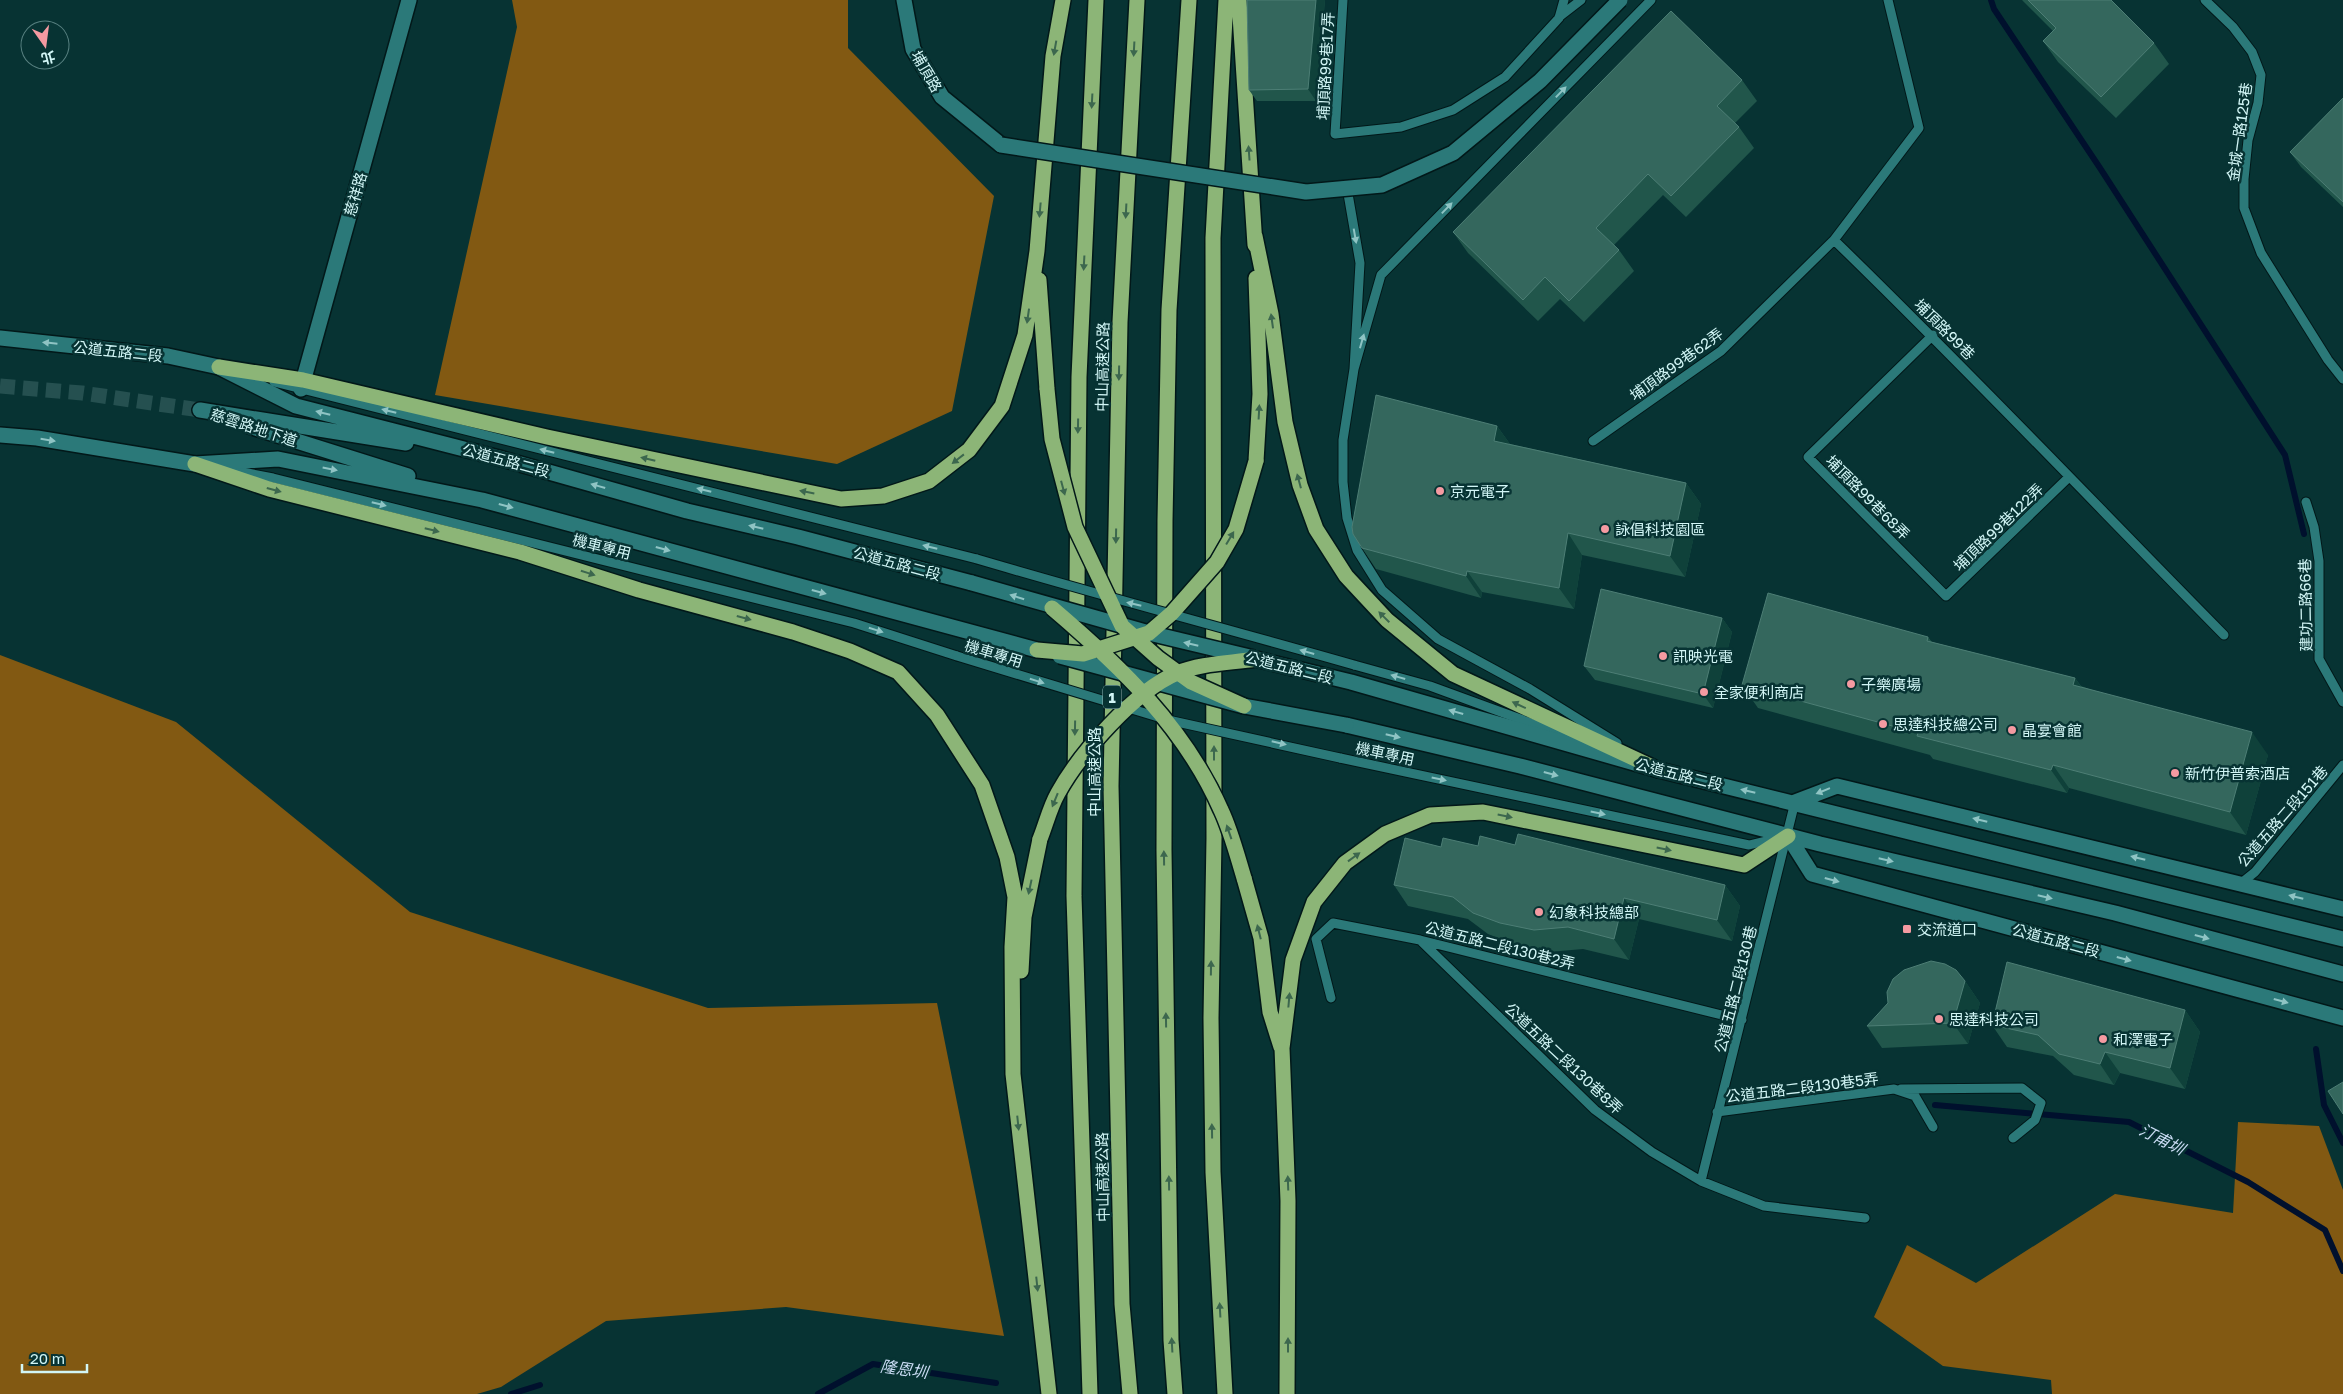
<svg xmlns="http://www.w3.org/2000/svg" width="2343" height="1394" font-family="'Golos Text','Noto Sans TC',sans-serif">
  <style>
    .forest { fill: #825912 }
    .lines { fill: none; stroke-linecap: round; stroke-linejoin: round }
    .stream { stroke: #00102d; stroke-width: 6 }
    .secondary-tunnel { stroke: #255050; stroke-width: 15; stroke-dasharray: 15 8; stroke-linecap: butt }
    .lane-casing { stroke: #021819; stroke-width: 11 }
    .street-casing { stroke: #021819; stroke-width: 18 }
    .secondary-casing { stroke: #021819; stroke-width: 18 }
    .highway-casing { stroke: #021819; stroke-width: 18 }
    .lane { stroke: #2b7979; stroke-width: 9 }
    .street { stroke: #2b7979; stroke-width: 15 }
    .secondary { stroke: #2b7979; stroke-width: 15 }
    .highway { stroke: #8cb577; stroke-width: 15 }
    .lane-bridge-casing { stroke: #021819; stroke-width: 11; stroke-linecap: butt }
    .secondary-bridge-casing { stroke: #021819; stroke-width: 18; stroke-linecap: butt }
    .highway-bridge-casing { stroke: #021819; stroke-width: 18; stroke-linecap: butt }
    .lane-bridge { stroke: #2b7979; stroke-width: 9 }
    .secondary-bridge { stroke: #2b7979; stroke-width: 15 }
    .highway-bridge { stroke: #8cb577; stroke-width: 15 }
    .wall { fill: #21564b }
    .shaded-wall { fill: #0f413a }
    .building { fill: #34675d; stroke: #4d7e75 }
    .oneway { fill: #3c674e }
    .oneway2 { fill: #8fc4c4 }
    .poi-dot { fill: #f49aa1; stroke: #073333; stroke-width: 2 }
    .labels { text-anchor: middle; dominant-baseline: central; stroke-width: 5; stroke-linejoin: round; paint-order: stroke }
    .shield { fill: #073333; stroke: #95bcbc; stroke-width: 1 }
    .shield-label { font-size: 14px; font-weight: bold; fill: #d2f6f6 }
    .street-label { font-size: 15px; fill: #d2f6f6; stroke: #073333 }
    .poi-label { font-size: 15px; fill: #d2f6f6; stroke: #073333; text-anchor: start }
    .water-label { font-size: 16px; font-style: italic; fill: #c9dbf3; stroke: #073333 }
  </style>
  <rect width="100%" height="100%" fill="#073333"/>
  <path class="forest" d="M512 0H848V48L994 196 952 411 837 464 435 395 517 27Z
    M0 655 176 722 410 912 708 1008 937 1003 1004 1336 786 1307 606 1321 501 1387 477 1394H0Z
    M2238 1122 2319 1126 2343 1190V1394H2052L2051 1380 1943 1366 1874 1317 1907 1245 1976 1283 2115 1194 2233 1213Z"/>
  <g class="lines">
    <path class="stream" d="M1991 0 1994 9 2100 168 2285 455 2304 534
      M2316 1049 2324 1105 2343 1143
      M1935 1105 2129 1122 2248 1182 2325 1230 2343 1271
      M511 1394 540 1385
      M818 1394 873 1364 996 1383"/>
    <path class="secondary-tunnel" d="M0 386 82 393 200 410"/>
    <defs>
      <path id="lane" d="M1343 0 1335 134 1401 127 1453 110 1505 77 1559 18 1564 0
        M1888 0 1919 128 1834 240C1967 369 2094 503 2224 635
        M2205 0 2233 27 2252 52 2261 75 2258 103 2248 140 2244 179V208L2261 253 2328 360 2343 379
        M1559 17 1581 0
        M1347 188 1360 263 1354 369 1381 275 1651 0
        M1933 335 1808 457 1946 596 2068 478
        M1354 369 1343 440V482L1347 518 1357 550 1382 590 1438 639 1530 689 1617 743
        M274 382 977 559
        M1593 441 1721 351 1834 240
        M232 470 273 478 854 623 957 656
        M2306 502 2314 527 2319 561V659L2343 702
        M1354 665 1430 686 1572 738
        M1340 758 1749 845 1778 838
        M2240 884 2255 872 2343 765
        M1420 940 1595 1110 1652 1152 1701 1181 1764 1206 1865 1218
        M1331 998 1316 939 1333 923 1420 940 1742 1020
        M1901 1089 2022 1088 2041 1103 2035 1120 2013 1138
        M1717 1112 1894 1089 1915 1096 1933 1127
        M1701 1181 1795 802"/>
      <path id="street" d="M301 389 409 0"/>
      <path id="secondary" d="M904 0 913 49 942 97 1001 145
        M0 338 168 356 219 367 296 406 499 458 687 511 798 537 972 583
        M200 410 406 443
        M249 426 408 476
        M0 435 37 438 195 464 278 459 482 500 1037 650
        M1256 659 1351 682 1659 770 2343 939
        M1346 725 1520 766 1820 844 2115 913 2343 974
        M1795 802 1837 786 2343 909
        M1788 836 1812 874 2343 1018"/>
      <path id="highway" d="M1239 0 1255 245
        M1255 236 1271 314 1285 422 1300 485 1316 529 1346 576 1387 620 1453 674 1659 770
        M1256 278 1260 394 1256 461
        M1039 280 1047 389
        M219 367 303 380 547 437 841 499 883 496 929 481 969 450 1002 406 1025 335 1037 251 1053 56 1063 0
        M195 464 269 489 520 552 639 590 793 632 850 651 898 672 937 715 982 785 1007 857 1015 897 1012 947 1013 1074 1049 1394
        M1244 878 1261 938 1270 1012 1281 1047
        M1021 971 1024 917 1040 839
        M1090 1394 1074 896 1079 377 1096 0
        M1130 1394 1122 1304 1111 786 1120 322 1137 0
        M1175 1394 1171 1340 1164 850 1165 521 1169 310 1189 0
        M1225 1394 1213 1172 1211 1018 1214 838 1213 238 1226 0
        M1287 1394 1288 1201 1282 1048 1293 960 1314 902 1345 863 1385 834 1430 815 1483 812 1744 865 1788 836"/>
    </defs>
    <use href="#lane" class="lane-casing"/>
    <use href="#street" class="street-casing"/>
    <use href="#secondary" class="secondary-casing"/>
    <use href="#highway" class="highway-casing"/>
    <use href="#lane" class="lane"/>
    <use href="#street" class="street"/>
    <use href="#secondary" class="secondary"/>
    <use href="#highway" class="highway"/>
    <defs>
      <path id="lane-bridge" d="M977 559C1102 596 1228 629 1354 665
        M957 656 1168 720 1340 758"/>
      <path id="secondary-bridge" d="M1001 145 1306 192 1382 185 1453 153 1540 81 1620 0
        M972 583 1149 633 1254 658
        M1060 656 1244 706 1346 725"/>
      <path id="highway-bridge" d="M1047 389 1052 439 1075 527 1122 626 1158 658 1191 682 1244 706
        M1052 608C1120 666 1184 726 1221 810 1231 831 1237 855 1244 878
        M1037 650 1083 654 1149 633 1172 613 1217 562 1236 529 1256 461
        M1040 839C1046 824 1050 807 1058 793 1080 753 1135 691 1177 673 1201 663 1231 663 1256 659"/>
    </defs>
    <use href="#lane-bridge" class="lane-bridge-casing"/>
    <use href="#secondary-bridge" class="secondary-bridge-casing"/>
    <use href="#highway-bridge" class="highway-bridge-casing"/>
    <use href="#lane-bridge" class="lane-bridge"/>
    <use href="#secondary-bridge" class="secondary-bridge"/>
    <use href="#highway-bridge" class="highway-bridge"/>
  </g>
  <path class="wall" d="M1247 0H1325L1316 101H1257L1249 90Z
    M2022 0H2111L2154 43 2169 64 2116 118 2058 62 2043 41 2053 31Z
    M1742 80 1757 101 1735 123 1739 127 1754 148 1686 217 1663 195 1614 245 1619 250 1634 271 1584 322 1560 299 1538 321 1468 253 1453 232Z
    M2343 98V207L2301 167 2290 152Z
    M1497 426 1510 444 1686 483 1701 504 1685 577 1582 555 1574 609 1482 592 1481 598 1376 569 1362 548Z
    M1722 618 1732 632 1713 708 1595 680 1584 666Z
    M1928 637 1932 642 2075 678 2081 686 2268 755 2246 835 2069 788 2067 793 1933 759 1930 755 1758 708 1742 685Z
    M1515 845 1725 885 1740 906 1732 941 1639 919 1629 960 1583 949 1549 952 1515 945 1488 934 1468 919 1408 906 1394 885 1441 847Z
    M1965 981 1980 1003 1968 1044 1882 1048 1867 1026Z
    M2185 1010 2200 1032 2185 1089 2120 1073 2114 1085 2074 1075 2053 1056 2007 1047 1992 1025Z"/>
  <path class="shaded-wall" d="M1316 0H1325L1316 101 1308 89Z
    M1497 426 1512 447 1494 441Z
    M1686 483 1701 504 1685 577 1670 556Z
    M1568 533 1582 555 1574 609 1559 588Z
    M1467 571 1482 592 1481 598 1466 576Z
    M1722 618 1732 632 1713 708 1703 694Z
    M2075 678 2091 701 2073 685Z
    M2252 732 2268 755 2246 835 2230 812Z
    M2053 765 2069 788 2067 793 2051 770Z
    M1725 885 1740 906 1732 941 1717 920Z
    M1624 898 1639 919 1629 960 1614 939Z
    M1965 981 1980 1003 1968 1044 1953 1023Z
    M2185 1010 2200 1032 2185 1089 2170 1068Z
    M2105 1052 2120 1073 2114 1085 2100 1064Z"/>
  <path class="building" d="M1247 0H1316L1308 89 1249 90Z
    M2028 0H2111L2154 43 2101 97 2043 41 2056 28Z
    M1671 11 1742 80 1717 106 1739 127 1671 196 1648 174 1596 228 1619 250 1569 301 1545 277 1523 300 1453 232Z
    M2343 98V202L2290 152Z
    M1376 395 1497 426 1494 441 1686 483 1670 556 1568 533 1559 588 1467 571 1466 576 1362 548 1353 534 1352 527Z
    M1601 589 1722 618 1703 694 1584 666Z
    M1768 593 1928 637 1927 641 2075 678 2073 685 2252 732 2230 812 2053 765 2051 770 1917 736 1918 733 1742 685Z
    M1518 834 1725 885 1717 920 1624 898 1614 939 1568 927 1534 930 1500 923 1473 913 1453 897 1394 885 1405 838 1441 847 1443 838 1478 846 1480 836 1515 845Z
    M1931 961 1945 964 1956 970 1965 981 1953 1023 1867 1026 1888 1003 1887 992 1893 979 1904 970Z
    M2007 962 2185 1010 2170 1068 2105 1052 2100 1064 2059 1054 2038 1035 1992 1025Z
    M2343 1082V1114L2328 1091Z"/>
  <defs><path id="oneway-solid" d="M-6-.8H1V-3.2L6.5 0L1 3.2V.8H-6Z" transform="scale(1.25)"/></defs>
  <g class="oneway">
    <use href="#oneway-solid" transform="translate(1055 48) rotate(100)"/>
    <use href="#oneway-solid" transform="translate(1134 49) rotate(93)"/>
    <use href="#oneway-solid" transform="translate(1092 101) rotate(93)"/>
    <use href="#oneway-solid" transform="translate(1249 153) rotate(-94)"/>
    <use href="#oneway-solid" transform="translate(1040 210) rotate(95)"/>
    <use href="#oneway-solid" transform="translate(1126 211) rotate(93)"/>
    <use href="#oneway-solid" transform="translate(1084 263) rotate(93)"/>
    <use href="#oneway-solid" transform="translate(1028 316) rotate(98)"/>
    <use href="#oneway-solid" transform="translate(1272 321) rotate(-98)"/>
    <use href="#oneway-solid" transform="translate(1119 373) rotate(91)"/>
    <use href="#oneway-solid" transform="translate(1259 412) rotate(-87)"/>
    <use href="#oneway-solid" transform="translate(1078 426) rotate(91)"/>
    <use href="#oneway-solid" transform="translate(648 459) rotate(-167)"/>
    <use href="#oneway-solid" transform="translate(958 459) rotate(142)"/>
    <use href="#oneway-solid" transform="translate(1299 481) rotate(-105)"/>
    <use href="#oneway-solid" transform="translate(1063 488) rotate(75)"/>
    <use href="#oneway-solid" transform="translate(274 490) rotate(15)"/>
    <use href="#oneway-solid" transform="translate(807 492) rotate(-169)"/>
    <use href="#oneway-solid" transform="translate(432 530) rotate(14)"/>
    <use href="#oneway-solid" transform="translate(1116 536) rotate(91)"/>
    <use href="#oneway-solid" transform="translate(1230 538) rotate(-59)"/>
    <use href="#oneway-solid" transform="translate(588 573) rotate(18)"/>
    <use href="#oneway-solid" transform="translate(1384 617) rotate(-135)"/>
    <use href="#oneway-solid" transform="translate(744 618) rotate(15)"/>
    <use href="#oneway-solid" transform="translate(1519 705) rotate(-155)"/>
    <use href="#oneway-solid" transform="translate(1075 728) rotate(91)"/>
    <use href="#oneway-solid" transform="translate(1214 753) rotate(-90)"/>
    <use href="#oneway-solid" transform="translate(1055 800) rotate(112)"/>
    <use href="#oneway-solid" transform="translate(1505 816) rotate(12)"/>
    <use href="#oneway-solid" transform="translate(1229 832) rotate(-109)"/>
    <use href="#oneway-solid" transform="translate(1664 849) rotate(12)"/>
    <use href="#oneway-solid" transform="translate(1354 857) rotate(-36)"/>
    <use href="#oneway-solid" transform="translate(1164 858) rotate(-91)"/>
    <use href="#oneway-solid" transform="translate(1030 887) rotate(102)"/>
    <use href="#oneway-solid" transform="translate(1259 932) rotate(-104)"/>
    <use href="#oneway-solid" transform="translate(1211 968) rotate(-89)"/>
    <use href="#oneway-solid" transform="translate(1289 1000) rotate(-85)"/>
    <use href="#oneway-solid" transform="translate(1166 1020) rotate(-91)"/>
    <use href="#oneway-solid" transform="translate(1018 1123) rotate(84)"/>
    <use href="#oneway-solid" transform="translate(1212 1131) rotate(-91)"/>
    <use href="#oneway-solid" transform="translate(1169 1183) rotate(-91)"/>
    <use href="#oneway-solid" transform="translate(1288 1183) rotate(-92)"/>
    <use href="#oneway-solid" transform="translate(1037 1284) rotate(84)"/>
    <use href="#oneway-solid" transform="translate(1220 1310) rotate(-93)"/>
    <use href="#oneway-solid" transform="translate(1172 1345) rotate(-93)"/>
    <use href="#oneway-solid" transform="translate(1288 1345) rotate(-90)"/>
  </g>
  <g class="oneway2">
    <use href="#oneway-solid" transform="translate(1561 92) rotate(-46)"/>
    <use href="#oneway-solid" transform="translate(1447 208) rotate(-46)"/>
    <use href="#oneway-solid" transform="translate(1355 236) rotate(80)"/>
    <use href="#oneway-solid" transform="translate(1362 341) rotate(-74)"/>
    <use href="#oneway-solid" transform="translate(50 343) rotate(-174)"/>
    <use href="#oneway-solid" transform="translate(389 411) rotate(-166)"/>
    <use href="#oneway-solid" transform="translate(323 413) rotate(-166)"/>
    <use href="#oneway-solid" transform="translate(48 440) rotate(9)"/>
    <use href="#oneway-solid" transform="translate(547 451) rotate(-166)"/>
    <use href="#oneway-solid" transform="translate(330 469) rotate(11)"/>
    <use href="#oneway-solid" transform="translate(598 486) rotate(-164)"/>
    <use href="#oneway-solid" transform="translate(704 490) rotate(-166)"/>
    <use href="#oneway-solid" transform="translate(379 504) rotate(14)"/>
    <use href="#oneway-solid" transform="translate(506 506) rotate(15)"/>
    <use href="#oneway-solid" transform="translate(756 527) rotate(-167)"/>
    <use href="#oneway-solid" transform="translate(930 547) rotate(-166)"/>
    <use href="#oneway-solid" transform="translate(663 549) rotate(15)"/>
    <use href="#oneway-solid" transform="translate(819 592) rotate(15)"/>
    <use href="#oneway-solid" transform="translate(1017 597) rotate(-163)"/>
    <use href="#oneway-solid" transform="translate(1134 604) rotate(-167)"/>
    <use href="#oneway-solid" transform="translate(876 630) rotate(18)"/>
    <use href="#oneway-solid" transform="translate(1191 644) rotate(-167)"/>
    <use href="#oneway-solid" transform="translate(1307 652) rotate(-164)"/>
    <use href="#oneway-solid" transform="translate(1398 677) rotate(-164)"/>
    <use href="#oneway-solid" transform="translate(1037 681) rotate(17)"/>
    <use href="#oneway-solid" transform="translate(1456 712) rotate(-164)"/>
    <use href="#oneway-solid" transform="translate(1393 736) rotate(13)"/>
    <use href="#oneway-solid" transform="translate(1279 743) rotate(13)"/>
    <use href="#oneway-solid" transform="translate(1551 774) rotate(15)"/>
    <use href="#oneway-solid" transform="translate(1439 779) rotate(12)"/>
    <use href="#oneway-solid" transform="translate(1748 791) rotate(-167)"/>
    <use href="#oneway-solid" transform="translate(1823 791) rotate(158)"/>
    <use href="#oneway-solid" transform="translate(1598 813) rotate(12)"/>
    <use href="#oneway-solid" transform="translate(1980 820) rotate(-166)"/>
    <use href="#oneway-solid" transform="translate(2138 858) rotate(-166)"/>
    <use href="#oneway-solid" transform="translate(1886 860) rotate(13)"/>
    <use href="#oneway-solid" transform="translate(1832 880) rotate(15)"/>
    <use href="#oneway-solid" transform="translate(2045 897) rotate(13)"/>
    <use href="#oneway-solid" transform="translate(2296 897) rotate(-166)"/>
    <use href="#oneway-solid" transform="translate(2202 937) rotate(15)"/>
    <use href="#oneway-solid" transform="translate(2124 959) rotate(15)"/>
    <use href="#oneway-solid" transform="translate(2281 1001) rotate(15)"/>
  </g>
  <g class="poi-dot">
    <circle cx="1440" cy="491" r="5"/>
    <circle cx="1605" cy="529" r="5"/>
    <circle cx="1663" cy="656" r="5"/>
    <circle cx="1851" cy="684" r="5"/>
    <circle cx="1704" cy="692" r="5"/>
    <circle cx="1883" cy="724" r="5"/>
    <circle cx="2012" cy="730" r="5"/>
    <circle cx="2175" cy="773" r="5"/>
    <circle cx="1539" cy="912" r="5"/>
    <rect x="1902" y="924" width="10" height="10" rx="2.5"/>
    <circle cx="1939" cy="1019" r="5"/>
    <circle cx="2103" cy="1039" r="5"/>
  </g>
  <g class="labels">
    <rect class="shield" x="1103" y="685.5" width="18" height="23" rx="4"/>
    <g class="shield-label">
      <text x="1112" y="697">1</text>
    </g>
    <g class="street-label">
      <text transform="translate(1325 66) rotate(-87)">埔頂路99巷17弄</text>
      <text transform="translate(927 71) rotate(60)">埔頂路</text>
      <text transform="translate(2239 132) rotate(-82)">金城一路125巷</text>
      <text transform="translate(355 194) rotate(-74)">慈祥路</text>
      <text transform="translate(1945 329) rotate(45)">埔頂路99巷</text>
      <text transform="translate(118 351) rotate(6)">公道五路二段</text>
      <text transform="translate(1676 364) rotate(-36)">埔頂路99巷62弄</text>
      <text transform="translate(1102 367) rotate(-89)">中山高速公路</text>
      <text transform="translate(254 427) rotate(18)">慈雲路地下道</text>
      <text transform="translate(506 460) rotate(15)">公道五路二段</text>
      <text transform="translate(1868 497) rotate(45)">埔頂路99巷68弄</text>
      <text transform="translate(1998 527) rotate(-44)">埔頂路99巷122弄</text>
      <text transform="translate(602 546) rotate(14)">機車專用</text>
      <text transform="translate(897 563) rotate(15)">公道五路二段</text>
      <text transform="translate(2305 605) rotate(-91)">建功二路66巷</text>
      <text transform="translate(994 653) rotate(17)">機車專用</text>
      <text transform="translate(1289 667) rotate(14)">公道五路二段</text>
      <text transform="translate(1385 753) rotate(12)">機車專用</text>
      <text transform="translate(1094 772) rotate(-90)">中山高速公路</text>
      <text transform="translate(1679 774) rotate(14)">公道五路二段</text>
      <text transform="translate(2282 816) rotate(-49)">公道五路二段151巷</text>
      <text transform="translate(2056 940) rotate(15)">公道五路二段</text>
      <text transform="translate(1500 945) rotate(14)">公道五路二段130巷2弄</text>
      <text transform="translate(1735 989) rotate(-76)">公道五路二段130巷</text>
      <text transform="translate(1564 1058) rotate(43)">公道五路二段130巷8弄</text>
      <text transform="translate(1802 1087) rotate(-7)">公道五路二段130巷5弄</text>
      <text transform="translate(1102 1177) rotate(-91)">中山高速公路</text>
    </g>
    <g class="poi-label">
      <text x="1450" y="491">京元電子</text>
      <text x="1615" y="529">詠倡科技園區</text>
      <text x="1673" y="656">訊映光電</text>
      <text x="1861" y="684">子樂廣場</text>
      <text x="1714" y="692">全家便利商店</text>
      <text x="1893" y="724">思達科技總公司</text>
      <text x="2022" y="730">晶宴會館</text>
      <text x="2185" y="773">新竹伊普索酒店</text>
      <text x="1549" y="912">幻象科技總部</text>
      <text x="1917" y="929">交流道口</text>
      <text x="1949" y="1019">思達科技公司</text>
      <text x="2113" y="1039">和澤電子</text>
    </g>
    <g class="water-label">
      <text transform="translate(2162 1139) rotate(27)">汀甫圳</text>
      <text transform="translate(904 1369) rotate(8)">隆恩圳</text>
    </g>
  </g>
  <g transform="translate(45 45) rotate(166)"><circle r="24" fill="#073333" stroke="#588181"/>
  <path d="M0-4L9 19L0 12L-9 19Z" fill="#f49aa1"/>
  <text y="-8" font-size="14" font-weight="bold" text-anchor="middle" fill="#d2f6f6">北</text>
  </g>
  <path d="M22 1364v8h65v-8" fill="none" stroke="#d2f6f6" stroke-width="2.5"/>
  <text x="30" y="1364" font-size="15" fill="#d2f6f6" stroke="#073333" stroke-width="4" paint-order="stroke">20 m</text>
</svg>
